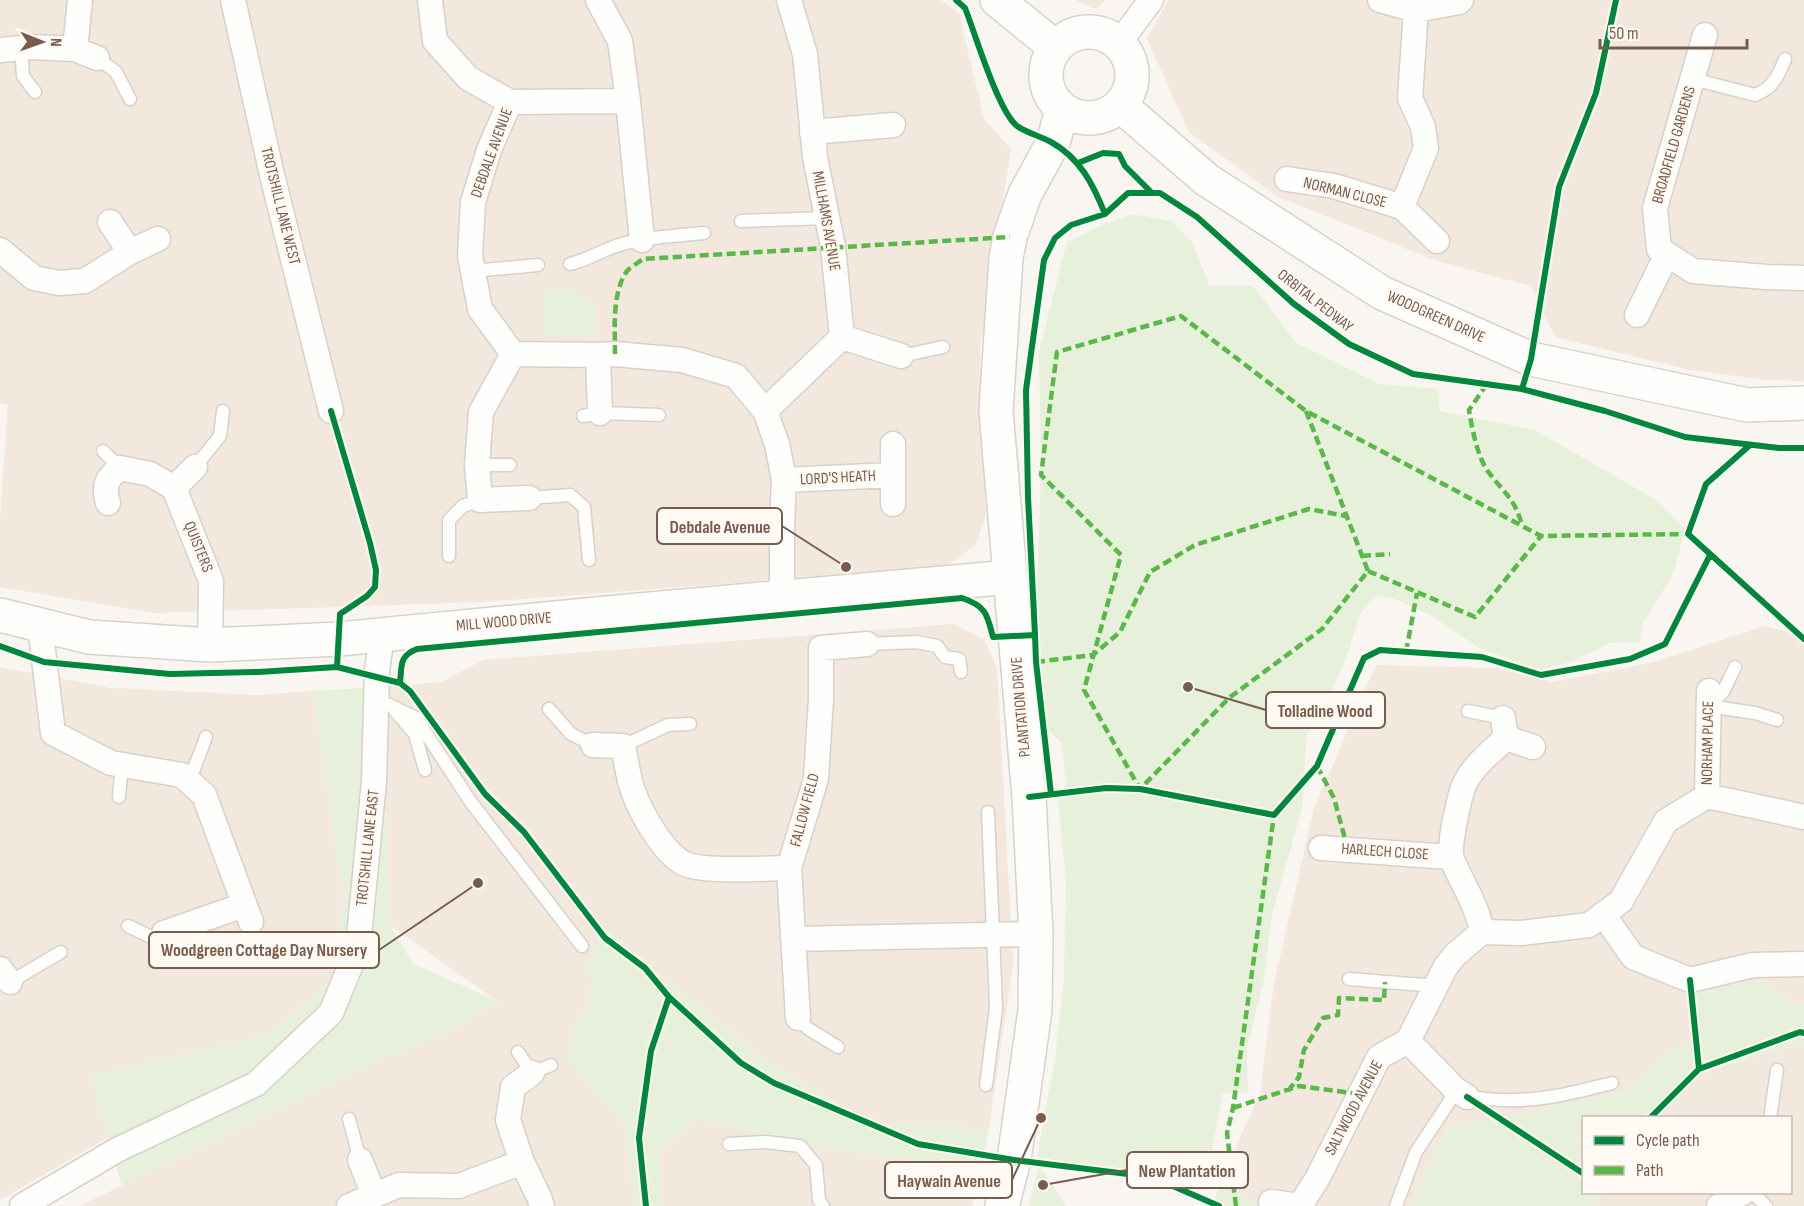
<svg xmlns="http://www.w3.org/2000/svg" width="1804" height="1206" font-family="'Sofia Sans Condensed',sans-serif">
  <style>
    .residential { fill: #f2e8de }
    .green { fill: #e7f0db }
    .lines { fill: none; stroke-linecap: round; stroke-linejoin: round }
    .lane-casing { stroke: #d7d1cb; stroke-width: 15 }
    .street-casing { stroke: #d7d1cb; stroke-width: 27 }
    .secondary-casing { stroke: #d9d2cb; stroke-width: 36 }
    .lane { stroke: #fefefd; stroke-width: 12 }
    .street { stroke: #fefefd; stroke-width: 24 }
    .secondary { stroke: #fefefd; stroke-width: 33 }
    .quiet { stroke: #58b947; stroke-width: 4.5; stroke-dasharray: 9 4.5; stroke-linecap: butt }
    .cycleway-casing { stroke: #fffaf3; stroke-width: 10 }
    .cycleway { stroke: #00873e; stroke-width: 6 }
    .labels { text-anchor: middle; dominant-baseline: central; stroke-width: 6; stroke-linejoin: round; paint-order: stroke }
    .street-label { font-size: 16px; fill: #7a5c4d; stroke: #fffaf3 }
    .leader { fill: none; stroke: #7a5c4d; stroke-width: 2 }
    .callout-dot { fill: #7a5c4d; stroke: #fffaf3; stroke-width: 2 }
    .callout { fill: #fffaf3; stroke: #7a5c4d; stroke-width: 2 }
    .callout-label { font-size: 18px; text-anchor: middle; font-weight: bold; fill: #7a5c4d }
  </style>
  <rect width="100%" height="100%" fill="#f9f5f0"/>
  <path class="residential" d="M0 0H941L959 13 984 119 1011 149 980 350 986 514 976 544 946 567 480 602 155 613 0 587V517L8 405 0 403Z
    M1075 0H1106L1095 9Z
    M1168 0H1804V381L1767 380 1690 370 1555 337 1531 286 1434 260 1278 197 1189 132 1147 39Z
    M953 624 984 639 997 668 1013 964 989 1129 874 1123 776 1068 652 968 607 927 586 968 593 982 590 998 573 1028 609 1106 625 1126 633 1188V1206H80L498 1002 390 925 380 687 442 682 483 660Z
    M1765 626 1804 636V1006L1795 1005 1761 980 1697 989 1702 1034 1663 1056 1623 1092 1523 1114 1448 1126 1410 1206H1259L1221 1179 1260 1094 1274 984 1314 808 1376 665 1496 668 1553 682 1654 662Z
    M0 667 111 688 257 695 313 691 344 899 332 979 268 1035 91 1076 109 1137 0 1200Z
    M1804 1043V1206H1594L1602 1193 1790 1192V1118L1662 1117 1699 1074Z
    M698 1119 829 1148 981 1172 972 1206H662L658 1152Z"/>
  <path class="green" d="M1133 214 1171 221 1193 243 1209 285 1253 286 1296 343 1379 384 1438 389 1440 411 1535 430 1656 500 1685 529 1673 574 1642 625 1640 643H1610L1573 661 1539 670 1479 648 1430 615 1395 599 1376 596 1360 614 1350 647 1327 703 1307 733 1302 808 1272 914 1263 984 1247 1048 1248 1093H1223L1204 1190 1159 1178 1037 1157 1055 1058 1064 977 1066 881 1058 803 1066 784 1062 743 1046 728 1036 622 1041 475 1039 352 1067 242 1102 225Z
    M543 290H574L595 305 594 336 546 334Z
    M380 687 390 925 413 964 497 1001C465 1026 427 1045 387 1057L122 1186 91 1076 268 1035 332 979 344 899 313 691Z
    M607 926 652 968 776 1068 874 1123 989 1129 981 1172 829 1148 698 1119 658 1152 662 1206H633V1188L625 1126 568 1061 573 1028 590 998 593 982 586 969Z
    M1761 980 1795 1005 1804 1006V1043L1699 1074 1662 1117 1584 1118V1192L1602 1193 1594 1206H1410L1448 1126 1523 1114 1623 1092 1663 1056 1702 1034 1697 989Z
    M1039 1165 1066 1206H1029Z
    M1221 1179 1259 1206H1213Z"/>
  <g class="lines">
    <defs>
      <path id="lane" d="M21 48 23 76 35 92
        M97 58 116 72 130 99
        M1693 79 1755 95C1773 88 1778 77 1785 59
        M741 221 827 218
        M570 264C588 260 602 250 619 245 646 237 675 236 704 233
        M472 271 538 265
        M901 356 943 347
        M583 416 600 413 659 415
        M103 451 120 468
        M477 465H510
        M195 467 220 436 223 411
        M529 498 570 495 584 507 589 560
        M689 525H782
        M449 556V520L463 506 480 500
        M867 644 917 642 937 646 945 657 959 659 961 672
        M377 699 416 718 470 801 582 946
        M1709 705 1723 692 1735 667
        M1708 706 1755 713 1777 720
        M549 709 571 734 593 745
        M395 711 415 734 425 770
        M1468 711 1503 718
        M623 746 668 725 690 724
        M189 782 206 737
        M119 797 122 765
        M128 926 153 938 164 933
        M1349 979 1436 986
        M10 982 61 952
        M798 1018 807 1028 838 1047
        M518 1052 532 1073 551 1065
        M986 1085 996 1008 988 812
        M1467 1097C1482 1098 1498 1101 1514 1100 1548 1100 1580 1091 1612 1083
        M1770 1118 1777 1070
        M349 1119 360 1160
        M729 1144 765 1142 800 1146 816 1165 819 1200 823 1206
        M1752 1192 1766 1206
        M1396 1206 1416 1152 1457 1090"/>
      <path id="street" d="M233 0 272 175 331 411
        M430 0 435 41 468 78 510 102
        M598 0 620 41 628 101 510 102 489 150 473 202 470 256 480 309 513 354 598 355 615 354 682 360 736 376 765 411 777 444 784 480 782 525V598
        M1380 0 1416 10 1459 2 1461 0
        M1416 10 1410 98 1423 127 1426 148 1402 207 1437 241
        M1705 35 1655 208 1659 249 1693 271 1766 277 1804 278
        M1119 43 1151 0
        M75 49 80 0
        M0 50 34 47 75 49 97 58
        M628 101 642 240
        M812 132 893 125
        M1287 179 1334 186 1402 207
        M110 222 130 252
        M0 250 34 278 59 283 85 281 130 252 158 239
        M1637 315 1667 254
        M842 337 901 356
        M513 354 481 412 477 465 480 500 529 498
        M598 355 600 413
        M765 411 842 337 833 247 815 157 805 54 789 0
        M893 444V504
        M784 480 892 475
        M174 488 195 467
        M108 503C103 487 106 478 120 468L150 474 174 488 211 581 210 645
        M40 626 53 733 111 763 182 775 204 795 251 922
        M1503 718 1506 738 1533 747
        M593 745 623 746C626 760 628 777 633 791 641 813 662 851 683 863 701 873 766 868 789 868
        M1707 796 1709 691
        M1321 848 1450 857
        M1603 914 1633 957 1690 980 1753 965 1804 964
        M1482 932C1477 904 1462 884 1452 859 1447 850 1460 793 1465 783 1474 765 1492 751 1506 738
        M164 933 244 905
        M793 939 1036 934
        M0 969 10 982
        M798 1018 789 868 816 779 821 698V648L867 644
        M1408 1041 1455 1089 1467 1097
        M360 1160 374 1195
        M522 1162 508 1120 513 1087 532 1073
        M1271 1202 1300 1206 1317 1179 1379 1057 1408 1041 1446 966 1456 954 1482 932 1521 933 1589 925 1621 901 1666 821 1707 796 1804 817
        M22 1206 117 1150 256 1084 331 1013 358 947 374 781 377 671 382 634
        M349 1206 399 1185 459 1186 522 1162 539 1197 542 1206
        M1719 1206 1744 1192"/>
      <path id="secondary" d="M997 0 1055 47
        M1046 75a43 43 0 1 1 86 0a43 43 0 1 1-86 0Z
        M1121 106 1207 180 1382 293 1531 359 1747 405 1804 403
        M0 615 89 637 210 645 339 639 628 611 1010 577
        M1002 1206 1014 1160 1035 1010 1036 934 1029 797 996 411 1006 258 1010 237 1025 194 1053 143 1062 110"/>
    </defs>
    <use href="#lane" class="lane-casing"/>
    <use href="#street" class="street-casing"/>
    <use href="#secondary" class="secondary-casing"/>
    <use href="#lane" class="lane"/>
    <use href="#street" class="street"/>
    <use href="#secondary" class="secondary"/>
    <path class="quiet" d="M615 354C615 331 612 295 625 274 628 268 638 263 643 259L1010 237
      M1487 384 1469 410C1472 428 1477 455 1487 470 1502 491 1516 499 1522 526
      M1306 411 1368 571 1322 629 1229 698 1140 789 1084 690 1121 555 1041 475 1057 352 1181 316 1306 411 1541 536 1688 534
      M1362 556 1390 554
      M1368 571 1475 617 1541 536
      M1406 652 1417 593
      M1036 662 1093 655 1120 632 1150 572 1195 545 1309 509 1346 516
      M1317 766 1334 798 1348 850
      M1288 1091 1299 1077 1304 1050 1323 1018 1338 1015 1339 998 1384 1000 1385 982
      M1233 1108 1299 1086 1359 1094
      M1236 1206 1227 1133 1233 1108 1274 815"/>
    <defs>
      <path id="cycleway" d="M956 0 965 8C975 33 998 111 1017 126 1027 133 1040 136 1051 142 1080 158 1093 184 1105 214L1128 193H1160L1197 217 1294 304 1349 344 1413 374 1522 389 1605 411 1685 437 1779 448H1804
        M1078 163 1103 153 1119 154 1125 166 1152 193
        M1522 389 1531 359 1559 187 1596 93 1616 0
        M331 411 370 543 376 570 375 587 367 596 340 614 337 667
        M1750 445 1706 484 1688 534 1804 639
        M1035 635 1036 662 1051 794
        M0 646 44 662 170 674 258 672 337 667 400 683 410 691 485 794 524 832 605 938 645 968 669 997 741 1063 774 1083 918 1144 1014 1160 1152 1177 1219 1206
        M400 683C402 665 399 656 417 649L962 598C986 606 987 614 993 637L1035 635 1028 497 1026 390 1044 260 1055 238 1071 225 1105 214
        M1029 797 1106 788 1140 789 1274 815 1317 766 1364 658 1380 650 1482 657 1541 675 1630 659 1665 644 1710 555
        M1690 980 1699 1069
        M1467 1097 1584 1174
        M1650 1118 1699 1069 1800 1032 1804 1033
        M646 1206 639 1138 651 1051 669 997"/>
    </defs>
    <use href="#cycleway" class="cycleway-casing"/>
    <use href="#cycleway" class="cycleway"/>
  </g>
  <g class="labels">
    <g class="street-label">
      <text transform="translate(1674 145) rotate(-74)">BROADFIELD GARDENS</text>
      <text transform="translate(492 153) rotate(-70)">DEBDALE AVENUE</text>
      <text transform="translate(1345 193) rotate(14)">NORMAN CLOSE</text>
      <text transform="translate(280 206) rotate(76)">TROTSHILL LANE WEST</text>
      <text transform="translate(826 221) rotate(80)">MILLHAMS AVENUE</text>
      <text transform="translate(1315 301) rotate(38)">ORBITAL PEDWAY</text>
      <text transform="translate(1436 317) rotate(24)">WOODGREEN DRIVE</text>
      <text transform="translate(838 478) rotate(-3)">LORD'S HEATH</text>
      <text transform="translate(198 547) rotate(68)">QUISTERS</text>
      <text transform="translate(504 622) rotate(-5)">MILL WOOD DRIVE</text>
      <text transform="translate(1021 707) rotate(-95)">PLANTATION DRIVE</text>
      <text transform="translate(1708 743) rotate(-89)">NORHAM PLACE</text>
      <text transform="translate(805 810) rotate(-75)">FALLOW FIELD</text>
      <text transform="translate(368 848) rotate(-84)">TROTSHILL LANE EAST</text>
      <text transform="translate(1385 852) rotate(4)">HARLECH CLOSE</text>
      <text transform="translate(1354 1108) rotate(-62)">SALTWOOD AVENUE</text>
    </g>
  </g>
  <path class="leader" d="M846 567L782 526M1188 687L1266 710M478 883L379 950M1043 1185L1127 1170M1041 1118L1012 1180"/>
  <g class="callout-dot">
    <circle cx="846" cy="567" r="6"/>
    <circle cx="1188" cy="687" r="6"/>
    <circle cx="478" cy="883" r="6"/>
    <circle cx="1043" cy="1185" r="6"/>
    <circle cx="1041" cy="1118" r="6"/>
  </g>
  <g class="callout">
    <rect x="657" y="508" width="125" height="36" rx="6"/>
    <rect x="1266" y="692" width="119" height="36" rx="6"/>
    <rect x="149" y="932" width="230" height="36" rx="6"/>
    <rect x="1127" y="1152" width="121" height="36" rx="6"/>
    <rect x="885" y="1162" width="127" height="36" rx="6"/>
  </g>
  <g class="callout-label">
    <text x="720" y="533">Debdale Avenue</text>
    <text x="1325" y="717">Tolladine Wood</text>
    <text x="264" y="956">Woodgreen Cottage Day Nursery</text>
    <text x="1187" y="1177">New Plantation</text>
    <text x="949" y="1187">Haywain Avenue</text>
  </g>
  <rect x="1582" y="1116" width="210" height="78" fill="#fffaf3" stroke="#cabbb1" stroke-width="1.5"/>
  <rect x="1594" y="1136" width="30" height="9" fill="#00873e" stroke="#cabbb1" stroke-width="1.5"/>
  <text x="1636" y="1146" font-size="18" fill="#7a5c4d">Cycle path</text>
  <rect x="1594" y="1166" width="30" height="9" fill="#58b947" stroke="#cabbb1" stroke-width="1.5"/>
  <text x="1636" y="1176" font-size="18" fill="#7a5c4d">Path</text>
  <g transform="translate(42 42) rotate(91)" stroke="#fffaf3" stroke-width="4.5" paint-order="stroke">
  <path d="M0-4.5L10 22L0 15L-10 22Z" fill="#7a5c4d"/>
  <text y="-9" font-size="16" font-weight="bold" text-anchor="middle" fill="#7a5c4d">N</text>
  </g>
  <path d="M1600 39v9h147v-9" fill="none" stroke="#7a5c4d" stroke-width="3"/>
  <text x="1609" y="39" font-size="18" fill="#7a5c4d" stroke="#fffaf3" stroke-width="4.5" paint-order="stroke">50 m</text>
</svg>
